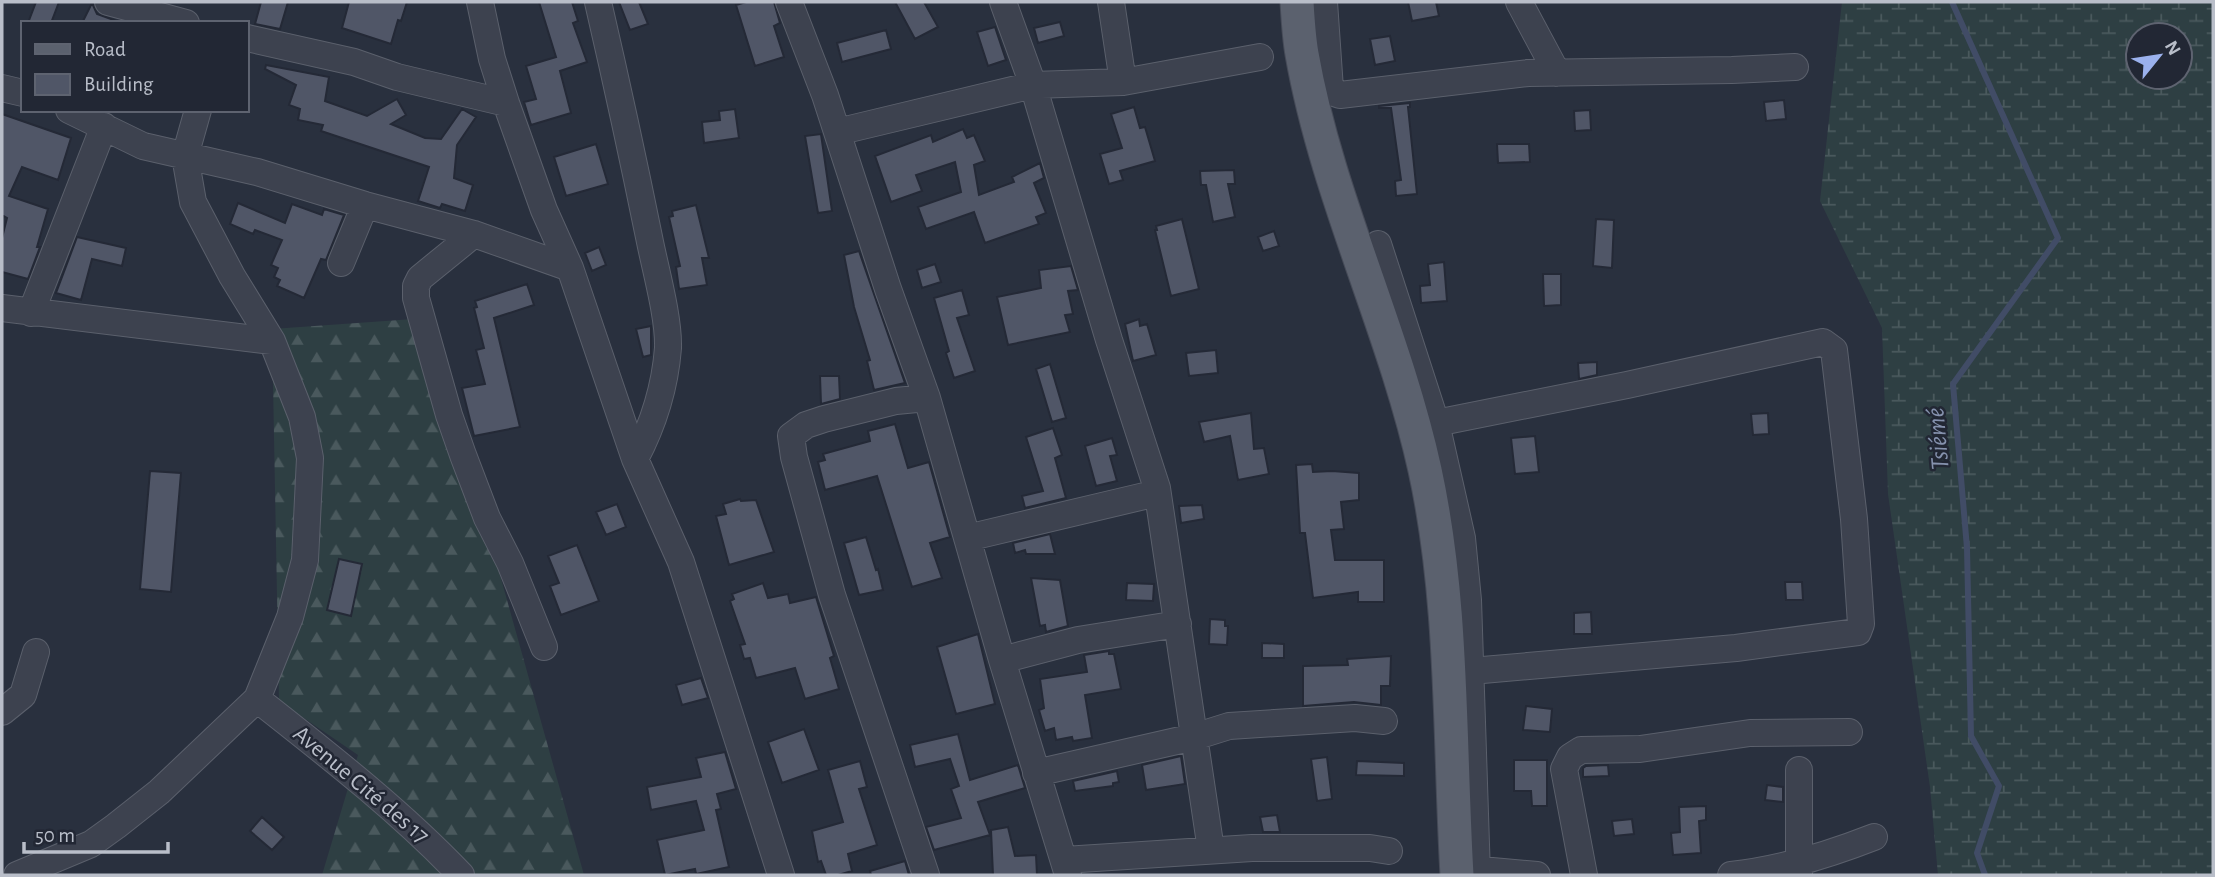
<svg xmlns="http://www.w3.org/2000/svg" width="2215" height="877" font-family="'Alegreya Sans',sans-serif">
  <style>
    .forest { fill: url(#forest-firs) }
    .wetland { fill: url(#wetland-marsh); fill-rule: evenodd }
    .lines { fill: none; stroke-linecap: round; stroke-linejoin: round }
    .stream { stroke: #414c66; stroke-width: 6 }
    .building { fill: #505667; stroke: #242936; stroke-width: 2 }
    .minor-casing { stroke: #5b606c; stroke-width: 28 }
    .major-casing { stroke: #464b58; stroke-width: 35 }
    .minor { stroke: #3d424f; stroke-width: 26 }
    .major { stroke: #5b616e; stroke-width: 33 }
    .labels { text-anchor: middle; dominant-baseline: central; stroke-width: 5; stroke-linejoin: round; paint-order: stroke }
    .street-label { font-size: 24px; fill: #b9bec9; stroke: #222734 }
    .water-label { font-size: 26px; font-style: italic; fill: #8591ad; stroke: #222734 }
  </style>
  <defs>
    <pattern id="forest-firs" width="22" height="20" patternUnits="userSpaceOnUse" patternTransform="scale(1.75)"><rect width="22" height="20" fill="#2e3f43"/><path d="M5 1l3.5 6h-7zM16 11l3.5 6h-7z" fill="#4a595d"/></pattern>
    <pattern id="wetland-marsh" width="20" height="14" patternUnits="userSpaceOnUse" patternTransform="scale(1.75)"><rect width="20" height="14" fill="#2e3f43"/><path d="M1 5h8M5 5V1M11 12h8M15 12V8" fill="none" stroke="#4a595d"/></pattern>
  </defs>
  <rect width="100%" height="100%" fill="#29303e"/>
  <path class="forest" d="M428 318 584 875H322L358 755 279 701 272 329Z"/>
  <path class="wetland" d="M1842 2H2213V875H1938L1930 787 1888 494 1882 328 1820 201ZM2138 35H2180V77H2138Z"/>
  <g class="lines">
    <path class="stream" d="M1952 2 2058 238 1953 384 1967 548 1971 736 1999 786 1977 853 1985 875"/>
  </g>
  <path class="building" d="M36 2H59L51 23H28Z
    M261 2H288L280 29 255 24Z
    M349 2H407L401 21 398 20 391 44 342 28Z
    M539 2H572L578 21 573 23 587 62 560 71 571 113 531 125 524 102 536 99 526 66 556 57Z
    M619 2H639L648 24 630 30Z
    M746 2H774L780 23 774 26 784 57 755 66 736 5Z
    M895 2H924L938 27 915 39Z
    M1408 2H1436L1439 16 1412 21Z
    M92 3 97 14 122 23H82Z
    M1060 22 1064 36 1038 43 1034 28Z
    M995 27 1006 60 988 66 977 32Z
    M886 30 891 49 842 62 837 43Z
    M1390 36 1395 61 1375 65 1370 39Z
    M266 65 329 77 325 101 367 116 397 99 406 115 391 124 425 138 441 139 462 109 476 117 457 145 454 178 473 185 465 211 442 204 440 208 418 201 429 167 321 131 323 125 298 120 300 109 289 105 296 85 265 69Z
    M1784 100 1786 119 1766 121 1764 102Z
    M1410 103V107H1408L1417 194 1396 196 1395 181 1401 180 1391 108H1379V106Z
    M1134 107 1140 128 1145 127 1155 161 1120 171 1123 180 1109 184 1100 154 1122 148 1111 114Z
    M735 109 739 138 704 143 702 122 720 120 719 111Z
    M1590 110 1591 130 1575 131 1574 111Z
    M2 114 71 138 58 180 22 167 9 196 48 209 37 247H40L28 279 2 272V238L7 218 2 215Z
    M963 129 967 138 974 135 985 161 974 165 979 195 1014 182 1012 177 1040 163 1044 178 1034 183 1046 213 1036 217 1039 224 985 243 974 212 926 229 918 207 961 192 955 162 916 175 922 191 891 202 875 156 931 135 933 142Z
    M821 134 832 211 818 213 805 136Z
    M596 144 608 184 566 196 554 157Z
    M1497 144H1529L1530 162 1498 163Z
    M1234 170 1235 184H1228L1235 217 1213 222 1206 185H1201L1200 171Z
    M238 203 285 223 292 204 322 215 324 209 344 215 326 260 321 259 304 298 277 286 280 280 274 277 278 268 271 265 282 240 255 230 253 234 230 224Z
    M696 205 709 258H702L707 285 679 289 676 267 680 266 669 217 673 216 672 211Z
    M1182 219 1199 289 1171 296 1155 230H1157L1156 226Z
    M1596 219 1614 220 1612 268 1593 266Z
    M1274 231 1279 246 1263 251 1258 237Z
    M77 237 126 248 122 266 92 259 81 300 56 293Z
    M599 247 606 265 592 271 585 253Z
    M859 251 905 383 874 390 867 361 870 360 854 307 844 255Z
    M1444 262 1447 301 1421 303 1420 286 1430 285 1428 264Z
    M935 264 941 282 922 288 917 270Z
    M1071 266 1078 290 1068 291 1073 314 1065 315 1070 332 1008 345 997 297 1041 288 1039 270Z
    M1543 274H1561V305L1544 306Z
    M527 284 534 305 494 318 520 427 474 436 462 388 485 384 476 350 484 348 474 308 477 307 475 301Z
    M962 290 969 315 957 318 975 371 954 378 946 353 949 351 934 298Z
    M1139 319 1140 326 1147 324 1156 355 1133 361 1125 324Z
    M651 326V355L643 357 636 329Z
    M1216 350 1218 373 1189 376 1186 353Z
    M1597 362V375L1579 379 1578 363Z
    M1050 364 1066 418 1052 422 1036 369Z
    M820 376H839L840 399 821 404Z
    M1251 413 1254 449 1264 448 1269 474 1238 480 1230 436 1204 442 1199 422Z
    M1768 413 1769 434 1753 435 1751 414Z
    M895 424 908 468 929 462 950 537 930 543 942 578 912 587 877 476 825 490 818 462 825 460 823 454 870 441 868 431Z
    M1053 428 1062 455 1055 458 1066 498 1025 508 1022 496 1043 491 1026 437Z
    M1535 436 1539 472 1515 474 1511 438Z
    M1112 438 1117 455 1110 456 1117 481 1096 486 1085 446Z
    M1312 464 1313 472 1332 471 1359 473V500L1341 502 1344 529 1331 530 1335 560H1384V602H1358V592L1313 598 1305 533H1300L1296 465Z
    M150 471 181 473 171 592 140 589Z
    M740 499 741 501 756 500 774 552 729 565 716 516 726 514 723 504Z
    M617 504 626 527 606 535 596 512Z
    M1202 505 1204 519 1181 523 1179 506Z
    M1050 534 1055 554H1026L1025 550 1015 553 1013 543Z
    M866 537 876 570 878 569 883 590 859 595 844 543Z
    M577 545 599 601 561 615 550 586 559 583 548 556Z
    M339 559 362 564 351 616 327 610Z
    M1031 578 1060 580 1068 626 1046 632 1045 625 1040 626Z
    M1785 582H1802L1803 600H1786Z
    M763 583 768 598 788 594 790 603 816 597 834 656 830 658 839 689 805 699 795 668 756 678 750 658 744 659 740 645 745 644 730 601 734 599 732 594Z
    M1127 583 1154 584 1153 601 1126 600Z
    M1591 612 1592 634H1574V613Z
    M1210 619 1225 620V626H1228L1227 645 1209 644Z
    M978 634 995 704 956 714 937 647Z
    M1262 643 1284 644V658H1262Z
    M1109 651V654H1114L1121 689 1085 695 1092 738 1073 741 1072 737 1056 740 1054 728 1045 731 1039 710 1044 708 1040 679 1087 672 1084 655Z
    M1391 656 1390 686H1381V705L1354 702 1303 706V666L1348 665 1347 659Z
    M701 678 708 698 682 705 676 685Z
    M1526 706 1552 709 1550 732 1523 730Z
    M804 729 819 770 782 783 768 742Z
    M958 734 970 780 1018 765 1025 788 978 802 990 835 934 850 926 827 961 818 951 789 959 786 950 759 915 767 910 745Z
    M725 752 736 789 717 794 721 809 716 810 729 867 696 874 695 869 665 875 657 840 704 830 696 801 651 810 647 787 701 777 696 758Z
    M1181 756 1185 784 1146 790 1142 765Z
    M1327 757 1332 799 1317 801 1311 759Z
    M1514 760H1547V806H1532L1531 791H1514Z
    M860 761 867 787 859 789 877 845 848 854 852 871 838 875H826L821 861 818 862 812 831 843 822 828 770Z
    M1357 761 1404 763V776L1356 775Z
    M1608 765 1609 776 1583 777V768L1586 766Z
    M1117 771 1119 782 1113 783V786L1075 791 1073 781Z
    M1767 785 1783 787V802L1765 800Z
    M1706 806V820L1699 821 1701 853 1673 855 1671 833 1680 832 1679 807Z
    M1277 815 1280 832H1263L1260 817Z
    M262 817 284 837 272 850 250 831Z
    M1632 819 1634 834 1614 836 1612 821Z
    M1008 827 1015 856 1036 855 1037 875H993L991 830Z
    M905 861 909 875H871L870 871Z"/>
  <g class="lines">
    <defs>
      <path id="minor" d="M108 2 186 23
        M480 2 492 59 506 103 544 210 570 268 635 459 681 562 781 875
        M598 2C616 80 633 158 649 237 655 268 669 317 668 348 665 387 653 425 635 459
        M789 2 825 95 888 289 927 398 1002 660 1068 875
        M1003 2 1033 85 1109 340 1157 488 1211 850
        M1111 2 1123 82
        M1324 2 1330 89 1334 93 1340 95 1528 73 1732 70 1795 67
        M1519 2 1557 73
        M247 38 354 62 397 77 506 103
        M2 88 23 93
        M69 110 143 146 257 172 365 205 474 234 570 268
        M837 132 1033 85 1123 82 1260 57
        M474 234 420 278 416 286V298L449 415 463 455 487 518 510 563 544 647
        M1378 244 1436 423 1462 538 1468 600 1477 875
        M341 263 365 205
        M2 308 272 341
        M31 313 104 126
        M1436 423 1627 385 1823 342 1834 350 1854 519 1861 624 1858 632 1736 648 1471 671
        M967 538 1157 493
        M1002 660 1078 640 1178 624
        M257 699C328 755 399 810 461 875
        M2 712 23 695 36 652
        M1036 773 1194 737 1229 726 1355 718 1384 721
        M1064 860 1252 848H1370L1389 851
        M1459 868 1537 875
        M17 875 91 844 116 826 159 792 257 699 290 617 305 560 310 458 302 417 272 341 232 276 193 202 185 156 198 110
        M926 875 832 595 794 457 791 436 806 425 824 419 896 401 927 398
        M1584 875 1564 769 1570 757 1581 750 1640 749 1750 733 1849 732
        M1731 875C1779 870 1828 855 1874 837
        M1799 875V770"/>
      <path id="major" d="M1297 2C1298 19 1299 37 1302 54 1327 197 1394 329 1425 470 1454 603 1449 740 1457 875"/>
    </defs>
    <use href="#minor" class="minor-casing"/>
    <use href="#major" class="major-casing"/>
    <use href="#minor" class="minor"/>
    <use href="#major" class="major"/>
  </g>
  <g class="labels">
    <g class="street-label">
      <text transform="translate(361 785) rotate(40)">Avenue Cité des 17</text>
    </g>
    <g class="water-label">
      <text transform="translate(1938 439) rotate(-95)">Tsiémé</text>
    </g>
  </g>
  <rect width="2215" height="877" fill="none" stroke="#b9bec9" stroke-width="7"/>
  <rect x="21" y="21" width="228" height="91" fill="#222734" stroke="#5e6370" stroke-width="2"/>
  <rect x="35" y="44" width="35" height="10" fill="#5b616e" stroke="#5e6370" stroke-width="2"/>
  <text x="84" y="56" font-size="21" fill="#b9bec9">Road</text>
  <rect x="35" y="74" width="35" height="21" fill="#505667" stroke="#5e6370" stroke-width="2"/>
  <text x="84" y="91" font-size="21" fill="#b9bec9">Building</text>
  <g transform="translate(2159 56) rotate(60)"><circle r="33" fill="#222734" stroke="#5e6370" stroke-width="2"/>
  <path d="M0-5L12 26L0 18L-12 26Z" fill="#9bb1ed"/>
  <text y="-10" font-size="19" font-weight="bold" text-anchor="middle" fill="#b9bec9">N</text>
  </g>
  <path d="M24 842v10h144v-10" fill="none" stroke="#b9bec9" stroke-width="3.5"/>
  <text x="35" y="842" font-size="21" fill="#b9bec9" stroke="#222734" stroke-width="5" paint-order="stroke">50 m</text>
</svg>
